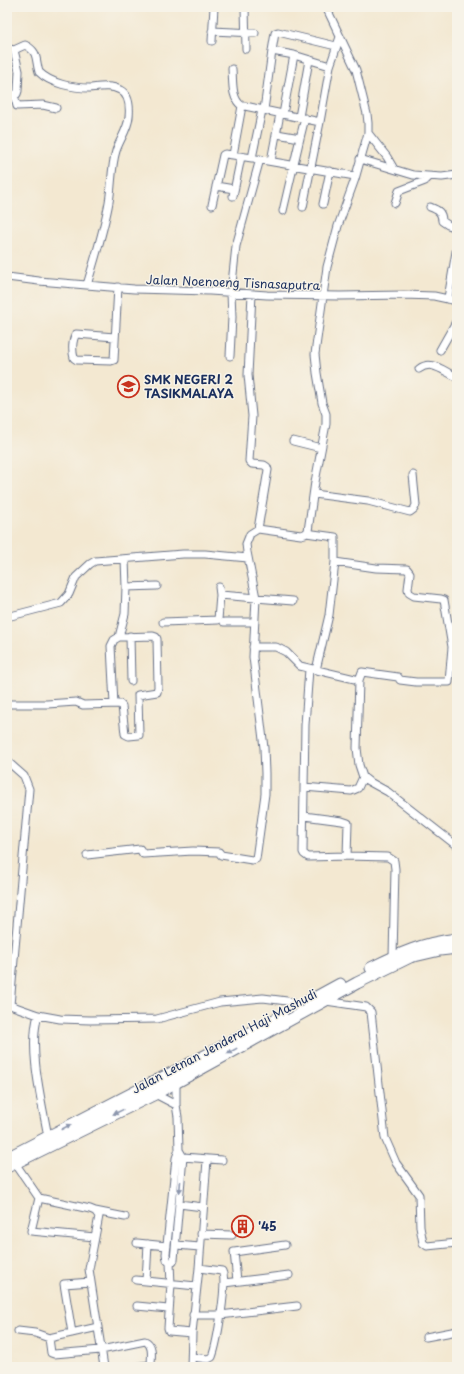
<svg xmlns="http://www.w3.org/2000/svg" width="464" height="1374" font-family="'Playpen Sans',sans-serif">
  <style>
    .lines { fill: none; stroke-linecap: round; stroke-linejoin: round }
    .minor-casing { stroke: #677086; stroke-width: 9 }
    .primary-casing { stroke: #677086; stroke-width: 13 }
    .minor { stroke: #fff; stroke-width: 7 }
    .primary { stroke: #fff; stroke-width: 11 }
    .oneway { fill: #8d97ae }
    .labels { text-anchor: middle; dominant-baseline: central; stroke-width: 3; stroke-linejoin: round; paint-order: stroke }
    .street-label { font-size: 12px; fill: #1b2f5e; stroke: #f7f3e8 }
    .poi-label { font-size: 12px; font-weight: bold; fill: #1b2f5e; stroke: #f7f3e8; text-anchor: start }
  </style>
  <rect width="100%" height="100%" fill="#f7f3e8"/>
  <filter id="ink" filterUnits="userSpaceOnUse"><feTurbulence type="fractalNoise" baseFrequency=".025" numOctaves="2"/><feDisplacementMap in="SourceGraphic" scale="8" xChannelSelector="R" yChannelSelector="G"/><feConvolveMatrix kernelMatrix="1 2 1 2 8 2 1 2 1" color-interpolation-filters="sRGB"/></filter>
  <filter id="wash" filterUnits="userSpaceOnUse"><feTurbulence type="fractalNoise" baseFrequency=".012" numOctaves="4" result="noise"/><feDisplacementMap in="SourceGraphic" scale="16" xChannelSelector="R" yChannelSelector="G"/><feGaussianBlur stdDeviation="0.9" result="paint"/><feColorMatrix in="noise" values="0 0 0 0 0 0 0 0 0 0 0 0 0 0 0 0 0 1.4 0 .05"/><feComposite in="paint" operator="in"/></filter>
  <g filter="url(#wash)">
    <rect width="100%" height="100%" fill="#f3e8d1"/>
  </g>
  <g filter="url(#ink)">
    <g class="lines">
      <defs>
        <path id="minor" d="M245 7 246 49
          M212 31 255 33
          M212 41 214 7
          M7 48 14 50 25 45C39 52 35 59 39 72 51 84 73 88 90 88 100 87 111 85 120 90 130 95 130 107 129 117 128 129 120 139 116 151 111 167 112 185 109 202 104 230 95 258 87 285
          M294 55 272 51 275 33 278 32 336 46
          M232 69C233 81 231 99 242 106H245L320 122 330 66 340 37
          M7 95 17 94 18 91 19 71 14 50
          M14 95 17 106 43 105 56 108
          M242 106 233 155 252 158 262 110
          M264 110 272 51
          M283 114 294 55 330 66
          M299 117 309 60
          M368 133 387 157 394 169
          M277 134 300 138 283 211
          M300 138 305 118
          M256 159 355 176
          M360 159 413 175 442 177 457 175
          M271 161 280 114
          M216 186 234 189
          M233 196 241 157
          M395 203 399 191 425 181 429 177
          M323 204 330 171
          M212 205 223 155 225 154 233 155
          M303 207 320 122
          M430 207C438 210 442 212 442 221L448 225 457 228
          M7 277 39 281 134 289 210 291 267 295 340 296 404 295 434 296 457 301
          M252 294 248 375 252 416 249 461 252 464 264 465 267 467 268 470 258 529
          M448 298 457 246
          M115 337 76 334C72 340 72 351 74 358L77 360 111 361 114 360 118 287
          M440 350 457 320
          M230 356 232 317 231 293 236 246 260 159
          M419 369C432 359 444 372 457 377
          M293 441 321 448
          M314 494 368 501 410 512 414 509 416 505 413 475
          M306 533 335 537V562L376 568 407 569 410 573 408 589 409 593 414 596 441 599 444 600 452 647 449 682H416L400 680 398 677 362 672 359 680
          M126 587 157 586
          M220 595 293 601
          M7 617 61 603 69 594 76 577 90 564 95 561 183 554H205L248 558
          M163 622 218 620 220 595 219 587
          M224 622H255
          M130 636 131 681
          M253 647H276L286 652 300 666 359 680 357 748 359 765 363 777 368 781 388 792 457 846
          M309 669 305 725 303 852 304 854 308 857 347 856
          M316 670 329 615 335 562
          M7 704H47L76 702 83 705 120 704 122 706 125 734 129 736 139 735 138 695 157 692 158 687 157 639 156 637 153 636 119 637
          M114 704 111 646 114 640 119 637 125 614 126 587 125 559
          M7 761 24 776 29 789 10 1005
          M304 787 351 791 358 788 363 777
          M304 816 342 821 348 823 347 856 388 857 394 861 395 869 393 957
          M87 855 140 849 143 854 193 851 219 852 221 855 252 860 256 859 265 794V773L264 748 253 657 256 598 247 552 246 544 250 534 258 529 301 535 305 534 308 531 315 482 326 424V414L322 403 317 373 315 354 327 267 338 226 355 179 368 133V123L367 114 356 70 326 7
          M326 1001 366 1007 371 1012 385 1138 396 1163 419 1195 420 1227 423 1243 427 1246 457 1243
          M7 1004 38 1015 60 1019 90 1020 157 1019 220 1002 263 998 287 1001 295 1004 298 1007
          M38 1015C28 1049 42 1102 48 1137
          M155 1094 176 1105
          M179 1150 176 1158 166 1254 167 1260 170 1263 171 1284 168 1328 169 1331 192 1333
          M183 1157 222 1160
          M15 1163 39 1198 90 1209 95 1211 99 1216 89 1269 104 1367
          M39 1198 31 1231 95 1237
          M179 1204 203 1207
          M95 1211 125 1217
          M201 1234 232 1235
          M137 1243 167 1246
          M176 1245 200 1247
          M170 1263 173 1262 174 1260 183 1157 179 1150 178 1117 176 1105V1082
          M136 1280 196 1286
          M146 1281 148 1244
          M237 1281 234 1252 285 1245
          M224 1283 289 1275
          M137 1306 168 1309
          M193 1315H220L297 1306
          M18 1331 35 1333 49 1338 98 1327
          M72 1333 64 1284 91 1282
          M426 1337 457 1331
          M49 1338 51 1353 54 1354 101 1350 145 1341C154 1345 151 1357 151 1365L134 1367
          M192 1357 208 1359 212 1357C217 1344 228 1281 222 1271L199 1268
          M191 1367 192 1333 199 1268 207 1160"/>
        <path id="primary" d="M371 968C401 953 423 943 457 939
          M307 1002 340 984
          M7 1158 282 1016
          M7 1167 155 1094 357 983 410 957 440 950 457 948"/>
      </defs>
      <use href="#minor" class="minor-casing"/>
      <use href="#primary" class="primary-casing"/>
      <use href="#minor" class="minor"/>
      <use href="#primary" class="primary"/>
    </g>
    <defs><path id="oneway-solid" d="M-6-.8H1V-3.2L6.5 0L1 3.2V.8H-6Z"/></defs>
    <g class="oneway">
      <use href="#oneway-solid" transform="translate(232 1051) rotate(151)"/>
      <use href="#oneway-solid" transform="translate(118 1112) rotate(154)"/>
      <use href="#oneway-solid" transform="translate(66 1127) rotate(-27)"/>
      <use href="#oneway-solid" transform="translate(180 1187) rotate(95)"/>
    </g>
  </g>
  <defs>
    <symbol id="school-ring" viewBox="-11 -11 22 22"><circle r="9.5" fill="#f7f3e8" stroke="#c8321e" stroke-width="1.5"/><path d="M0-5L7-2L0 1L-7-2ZM-4 1L0 2.5L4 1V4Q0 6-4 4Z" fill="#c8321e"/></symbol>
    <symbol id="building-ring" viewBox="-11 -11 22 22"><circle r="9.5" fill="#f7f3e8" stroke="#c8321e" stroke-width="1.5"/><path d="M-4-6H4V6H1V3H-1V6H-4ZM-2.5-4.3h1.7v1.8h-1.7ZM.8-4.3h1.7v1.8H.8ZM-2.5-1h1.7V.8h-1.7ZM.8-1h1.7V.8H.8Z" fill="#c8321e"/></symbol>
  </defs>
  <g fill-rule="evenodd">
    <use href="#school-ring" x="116" y="374" width="25" height="25"/>
    <use href="#building-ring" x="230" y="1214" width="25" height="25"/>
  </g>
  <g class="labels">
    <g class="street-label">
      <text transform="translate(233 282) rotate(2)">Jalan Noenoeng Tisnasaputra</text>
      <text transform="translate(224 1041) rotate(-28)">Jalan Letnan Jenderal Haji Mashudi</text>
    </g>
    <g class="poi-label">
      <text x="144" y="379">SMK NEGERI 2<tspan x="144" dy="14">TASIKMALAYA</tspan></text>
      <text x="258" y="1226">'45</text>
    </g>
  </g>
  <rect width="464" height="1374" fill="none" stroke="#f7f3e8" stroke-width="24"/>
</svg>
